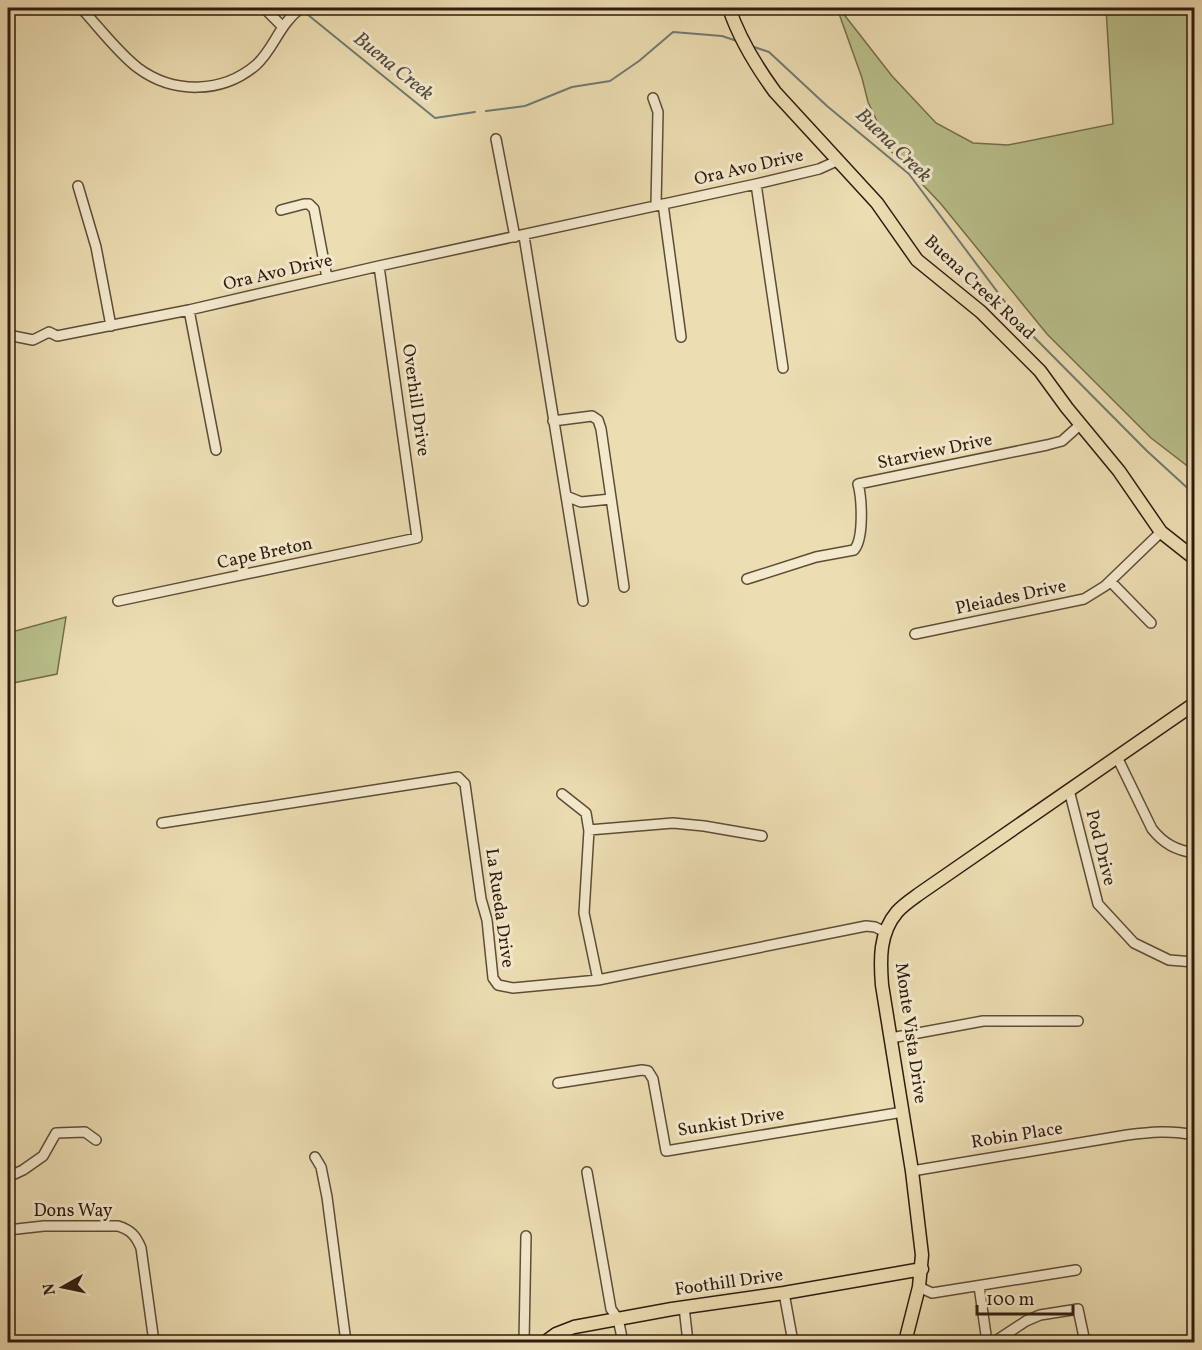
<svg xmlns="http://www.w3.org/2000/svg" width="1202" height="1350" font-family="Vollkorn,serif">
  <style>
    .green { fill: #b9c08b; stroke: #746e4c; stroke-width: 1.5 }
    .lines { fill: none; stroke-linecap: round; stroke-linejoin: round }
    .stream { stroke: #6f7a72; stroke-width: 2 }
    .minor-casing { stroke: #5e4c37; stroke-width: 12 }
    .major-casing { stroke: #2e1b0e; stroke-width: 15 }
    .minor { stroke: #f3e9cd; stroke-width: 9 }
    .major { stroke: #ecddb2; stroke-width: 12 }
    .labels { text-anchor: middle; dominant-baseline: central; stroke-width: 6; stroke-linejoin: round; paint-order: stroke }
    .street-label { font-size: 18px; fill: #2e1b0e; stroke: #f3e9cd }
    .water-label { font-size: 20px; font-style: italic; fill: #4f4b40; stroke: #f3e9cd }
  </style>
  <rect width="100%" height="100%" fill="#ecddb2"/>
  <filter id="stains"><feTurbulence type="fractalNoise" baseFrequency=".00333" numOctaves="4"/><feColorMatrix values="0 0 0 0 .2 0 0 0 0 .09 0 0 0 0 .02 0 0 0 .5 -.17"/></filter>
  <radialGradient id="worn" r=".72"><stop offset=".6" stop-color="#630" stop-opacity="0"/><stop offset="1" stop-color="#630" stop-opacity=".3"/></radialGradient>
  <path class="green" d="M837 8H839L892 76 936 123 973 143 1008 145 1113 124 1106 8H1194V471L1151 438 1047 334 941 204 891 151 868 102 862 78Z
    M66 617 57 674 8 684V633Z"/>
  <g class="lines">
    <path class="stream" d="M302 10 435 118 475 112
      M751 46 769 52 827 106 909 174 1023 326 1147 451 1194 494
      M486 111 525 106 572 87 610 81 639 61 673 32 722 36 737 41"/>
    <defs>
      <path id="minor" d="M81 8C98 26 118 53 138 68 173 94 222 94 256 65 274 49 279 24 301 8
        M264 8 282 26
        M653 98 658 112 656 205
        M496 139 515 237
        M756 184 783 368
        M78 186 96 247 111 326
        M663 204 681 337
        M281 210 304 204H309L314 209 327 278
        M524 236 583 601
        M189 310 216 450
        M8 335 33 340 49 332 57 336 189 310 379 266 756 184 819 169 839 160
        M553 421 592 416 598 420 601 429 624 587
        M566 496 581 502 611 499
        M747 579 816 557 854 550C864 539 862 499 858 484L1047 445 1062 441 1081 424
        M1110 581 1151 623
        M118 601 417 538 379 266
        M915 634 1084 599 1105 586 1161 532
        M1117 757 1152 829C1164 844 1176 850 1194 853
        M8 766H9
        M1069 790 1098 904 1134 943 1169 960 1194 962
        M562 794 586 813 589 831
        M162 823 458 777 465 784 481 899 487 920 493 978 498 985 513 988 598 980 866 926 875 927 885 932
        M598 980 584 913 589 830 673 823 704 826 762 836
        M891 1038 983 1021H1078
        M558 1083 642 1070 648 1071 653 1079 666 1151 903 1112
        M315 1157 321 1167 327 1197 346 1342
        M912 1171 1127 1135C1150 1132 1171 1130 1194 1135
        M587 1172 611 1309 618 1319 623 1342
        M8 1177 23 1170 43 1156 56 1133 85 1132 96 1140
        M8 1230 44 1226H118C131 1230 136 1236 141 1248L154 1342
        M979 1286 987 1342
        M919 1287 932 1293 1076 1270
        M784 1293 793 1342
        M684 1307 688 1342
        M524 1342 526 1236
        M994 1342 1026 1321 1040 1315 1078 1309 1085 1342"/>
      <path id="major" d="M729 8C739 38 756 66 775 92L877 203 917 260 981 312 1040 371 1067 408 1119 471 1161 532 1194 558
        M545 1342 556 1334 574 1327 672 1309 784 1293 922 1269
        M905 1342 919 1287 922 1255 912 1171 882 985C880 960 879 933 897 912 903 905 912 899 919 894L1194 704"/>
    </defs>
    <use href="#minor" class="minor-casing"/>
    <use href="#major" class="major-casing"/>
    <use href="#minor" class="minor"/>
    <use href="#major" class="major"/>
  </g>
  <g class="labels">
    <g class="street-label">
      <text transform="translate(749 168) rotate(-13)">Ora Avo Drive</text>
      <text transform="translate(278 273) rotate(-13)">Ora Avo Drive</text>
      <text transform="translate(979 288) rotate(43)">Buena Creek Road</text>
      <text transform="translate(415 400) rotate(82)">Overhill Drive</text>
      <text transform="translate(935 452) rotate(-12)">Starview Drive</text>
      <text transform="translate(265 554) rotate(-12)">Cape Breton</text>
      <text transform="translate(1011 598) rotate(-12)">Pleiades Drive</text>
      <text transform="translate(1100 848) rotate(76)">Pod Drive</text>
      <text transform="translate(499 908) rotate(82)">La Rueda Drive</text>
      <text transform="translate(910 1033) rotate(82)">Monte Vista Drive</text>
      <text transform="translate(731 1123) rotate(-9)">Sunkist Drive</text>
      <text transform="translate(1017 1136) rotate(-9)">Robin Place</text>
      <text x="73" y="1211">Dons Way</text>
      <text transform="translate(729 1283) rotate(-8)">Foothill Drive</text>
    </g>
    <g class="water-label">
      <text transform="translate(393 67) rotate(39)">Buena Creek</text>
      <text transform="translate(893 146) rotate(44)">Buena Creek</text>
    </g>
  </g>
  <rect width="1202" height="1350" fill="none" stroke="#ecddb2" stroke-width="30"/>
  <rect x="9" y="9" width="1184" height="1332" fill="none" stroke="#2e1b0e" stroke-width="3"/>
  <rect x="15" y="15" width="1172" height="1320" fill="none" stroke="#2e1b0e" stroke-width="1.5"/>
  <g transform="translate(63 1287) rotate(261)" stroke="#f3e9cd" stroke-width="4.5" paint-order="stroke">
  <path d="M0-4.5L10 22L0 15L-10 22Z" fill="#2e1b0e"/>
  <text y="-9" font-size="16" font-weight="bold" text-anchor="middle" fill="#2e1b0e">N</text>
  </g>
  <path d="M977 1305v9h96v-9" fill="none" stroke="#2e1b0e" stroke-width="3"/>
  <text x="986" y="1305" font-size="18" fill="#2e1b0e" stroke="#f3e9cd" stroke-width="4.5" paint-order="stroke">100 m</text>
  <rect width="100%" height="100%" filter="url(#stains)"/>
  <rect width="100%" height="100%" fill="url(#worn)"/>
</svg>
